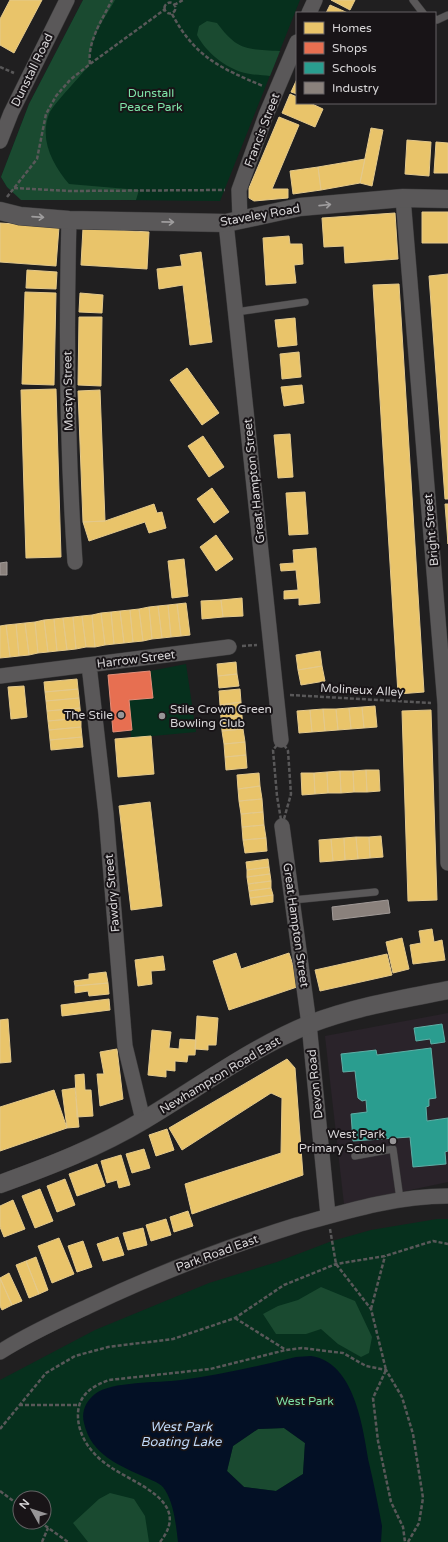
<svg xmlns="http://www.w3.org/2000/svg" width="448" height="1542" font-family="'Varela Round',sans-serif">
  <style>
    .built { fill: #2a232a }
    .green { fill: #06301d; fill-rule: evenodd }
    .forest { fill: #1a4a30 }
    .water { fill: #031025; fill-rule: evenodd }
    .homes { fill: #e9c46a; stroke: #e4c98b }
    .shops { fill: #e76f51; stroke: #e28e79 }
    .schools { fill: #2a9d8f; stroke: #5eaea5 }
    .industry { fill: #8a817c; stroke: #a19a97 }
    .lines { fill: none; stroke-linecap: round; stroke-linejoin: round }
    .service-casing { stroke: #3b3a3b; stroke-width: 8 }
    .minor-casing { stroke: #3b3a3b; stroke-width: 16 }
    .tertiary-casing { stroke: #3b3a3b; stroke-width: 19 }
    .path { stroke: #595859; stroke-width: 2.5; stroke-dasharray: 4 2; stroke-linecap: butt }
    .service { stroke: #5a5859; stroke-width: 7 }
    .minor { stroke: #5a5859; stroke-width: 15 }
    .tertiary { stroke: #5a5859; stroke-width: 18 }
    .oneway { stroke: #9f9d9e }
    .poi-dot { fill: #979597; stroke: #181417; stroke-width: 1.5 }
    .labels { text-anchor: middle; dominant-baseline: central; stroke-width: 4; stroke-linejoin: round; paint-order: stroke }
    .street-label { font-size: 12px; fill: #d7d5d7; stroke: #181417 }
    .park-label { font-size: 12px; fill: #7fe3a8; stroke: #181417 }
    .poi-label { font-size: 12px; fill: #d7d5d7; stroke: #181417; text-anchor: end }
    .water-label { font-size: 13px; font-style: italic; fill: #c0d9f8; stroke: #181417 }
  </style>
  <rect width="100%" height="100%" fill="#201f20"/>
  <path class="built" d="M448 1013V1182L344 1204 325 1036Z"/>
  <path class="green" d="M83 0H300L220 201 21 199 7 187 1 177 29 104Z
    M186 664 196 732 131 738 129 700 152 698 150 671Z
    M437 1219H448V1542H0V1380L95 1330 209 1283 277 1262 332 1241 371 1230ZM20 1498H44V1522H20Z"/>
  <path class="forest" d="M83 0H115C104 20 87 41 90 64 82 75 53 104 49 114 39 140 53 165 69 184L139 190 136 200H21L7 187 1 177 29 104Z
    M207 21 217 23C238 51 246 49 280 51L270 76C262 75 252 75 245 73 225 68 206 52 197 35L199 26Z
    M321 1287 355 1301 372 1337 369 1353 361 1357 338 1344 321 1329 306 1334H276L263 1314 278 1306 298 1300Z
    M284 1428 305 1443 303 1474 276 1491 244 1487 227 1471 233 1446 258 1429Z
    M110 1493 134 1499 145 1516 149 1542H88L73 1523 99 1499Z"/>
  <path class="water" d="M311 1356C355 1362 363 1429 369 1463 374 1484 378 1505 382 1526L381 1542H178C176 1525 174 1504 165 1490 161 1483 153 1481 147 1478 120 1466 91 1455 84 1423 81 1412 86 1401 95 1394 111 1381 159 1383 181 1380 219 1375 258 1366 296 1357ZM284 1428 305 1443 303 1474 276 1491 244 1487 227 1471 233 1446 258 1429Z"/>
  <path class="homes" d="M10 0H42L14 53 0 45V19Z
    M331 0H355L350 10Z
    M330 5 348 13H326Z
    M297 79V94L291 92Z
    M290 94 297 97V103H310L323 109 315 127 282 113Z
    M279 117 299 125 272 189H288V198L254 201 249 198V188Z
    M371 128 383 130 372 186 360 183Z
    M407 140 431 142 429 176 405 174Z
    M436 142 448 143V173H434Z
    M365 159 360 183 321 190 318 167Z
    M318 167 321 190 293 194 290 171Z
    M422 212H448V243H422Z
    M395 213 398 259 345 263 344 246 324 247 322 218Z
    M0 223 59 227 56 266 0 262Z
    M83 228 149 232 147 269 81 265Z
    M289 236 290 244H302L303 264 294 265 296 283 266 285 263 238Z
    M201 252 212 342 190 345 183 285 159 289 157 269 182 266 180 255Z
    M27 270 57 272 56 289 26 288Z
    M448 274V499H445L429 276Z
    M399 284 424 692 398 694 373 285Z
    M25 292 56 293 54 385 22 384Z
    M80 293 103 295 102 313 79 312Z
    M79 317H102L101 386 78 385Z
    M295 318 297 345 278 347 275 320Z
    M299 352 301 377 282 379 280 354Z
    M187 368 219 413 202 425 170 380Z
    M302 385 304 403 284 406 281 387Z
    M56 389 61 557 26 558 21 390Z
    M100 390 105 521 83 522 78 391Z
    M290 434 293 477 278 478 274 435Z
    M203 436 224 467 209 477 188 446Z
    M212 488 229 512 214 523 197 499Z
    M305 492 308 534 289 535 286 493Z
    M154 504 157 513 162 512 166 528 149 533 145 522 89 541 83 522 105 521Z
    M445 504H448V544Z
    M216 535 233 559 216 571 200 547Z
    M316 548 320 603 299 605V598L284 599V591L298 590 296 570 281 571 280 564 294 563 293 550Z
    M184 559 188 596 172 598 168 561Z
    M242 598 243 616 223 617 221 600Z
    M221 600 223 617 202 619 201 601Z
    M186 603 190 635 181 636 177 604Z
    M177 604 181 636 171 637 168 605Z
    M168 605 171 637 162 638 158 606Z
    M158 606 162 638 152 639 149 607Z
    M149 607 152 639 143 641 139 609Z
    M139 609 143 641 133 642 130 610Z
    M130 610 133 642 124 643 120 611Z
    M120 611 124 643 114 644 111 612Z
    M111 612 114 644 105 645 101 613Z
    M101 613 105 645 95 647 92 615Z
    M92 615 95 647H86L82 616Z
    M82 616 86 647 76 649 73 617Z
    M73 617 76 649 67 650 63 618Z
    M63 618 67 650 57 651 54 619Z
    M54 619 57 651 48 652 44 620Z
    M44 620 48 652 38 653 35 622Z
    M35 622 38 653 29 655 25 623Z
    M25 623 29 655 19 656 16 624Z
    M16 624 19 656 10 657 6 625Z
    M6 625 10 657 0 658V626Z
    M320 651 322 666 298 670 296 655Z
    M236 662 237 674 218 676 217 664Z
    M322 666 325 681 301 685 298 670Z
    M237 674 239 686 219 688 218 676Z
    M77 679 78 689 45 692 44 682Z
    M24 686 27 717 11 719 8 687Z
    M78 689 79 698 46 701 45 692Z
    M240 689 241 702 220 705 219 691Z
    M79 698 80 708 47 711 46 701Z
    M241 702 242 716 221 718 220 705Z
    M375 706 377 727 364 728 362 707Z
    M362 707 364 728 351 729 349 708Z
    M80 708 81 718 48 721 47 711Z
    M349 708 351 729 338 730 336 709Z
    M323 709 325 731 312 732 310 710Z
    M323 709H336L338 730 325 731Z
    M310 710 312 732 299 733 297 711Z
    M431 710 437 900 408 901 402 711Z
    M242 716 243 729 222 731 221 718Z
    M81 718V727L49 730 48 721Z
    M81 727 82 737 50 740 49 730Z
    M243 729 245 742 224 744 222 731Z
    M151 736 154 774 118 777 115 739Z
    M82 737 83 747 51 750 50 740Z
    M245 742 246 755 225 757 224 744Z
    M246 755 247 768 226 770 225 757Z
    M366 770H379L380 791 367 792Z
    M366 770 367 792H354L353 771Z
    M340 771H353L354 792 341 793Z
    M340 771 341 793H328L327 772Z
    M327 772 328 793 315 794 314 773Z
    M259 773 260 786 238 789 237 775Z
    M301 773H314L315 794 302 795Z
    M260 786 262 799 239 801 238 789Z
    M262 799 263 812 241 814 239 801Z
    M150 802 162 906 131 910 119 806Z
    M263 812 264 825 242 827 241 814Z
    M264 825 266 838 243 840 242 827Z
    M381 836 383 857 370 858 369 837Z
    M356 837 358 859 345 860 344 838Z
    M356 837H369L370 858 358 859Z
    M266 838 267 851 245 853 243 840Z
    M344 838 345 860 333 861 331 839Z
    M331 839 333 861 320 862 319 840Z
    M268 859 269 867 247 870 246 862Z
    M269 867 270 874 247 877V870Z
    M270 874 271 881 248 884 247 877Z
    M271 881V888L249 891 248 884Z
    M271 888 273 895 250 898 249 891Z
    M273 895V902L251 905 250 898Z
    M432 929 434 942 442 940 445 960 413 964 410 945 421 943 419 931Z
    M402 938 409 969 393 973 386 942Z
    M236 953 241 969 289 953 300 986 229 1010 213 961Z
    M387 954 392 975 320 991 315 970Z
    M163 956 165 970 151 971 152 984 138 986 135 960Z
    M106 972 108 983 75 986 74 981 89 979V974Z
    M108 983 109 994 89 996 88 991 75 993V986Z
    M109 999 110 1010 62 1016 61 1005Z
    M197 1016 218 1018 216 1045H208V1050L195 1049Z
    M8 1019 11 1062 0 1063V1020Z
    M152 1030 171 1032 169 1048 179 1049 180 1039 196 1040 195 1055H188L187 1062 175 1061V1071L166 1070V1077L148 1075Z
    M117 1049 123 1099 100 1106 97 1074H104L100 1052Z
    M287 1059 295 1068 303 1175 192 1214 185 1184 281 1153 282 1098 271 1093 182 1150 169 1128Z
    M84 1074 85 1090H91L93 1116 77 1117 75 1075Z
    M75 1088 79 1127 67 1128 62 1090Z
    M54 1090 67 1128 0 1151V1107Z
    M167 1129 174 1150 156 1156 149 1135Z
    M144 1149 150 1168 132 1173 126 1154Z
    M121 1155 130 1185 119 1188 117 1180 107 1183 101 1161Z
    M97 1164 105 1186 77 1196 69 1174Z
    M65 1179 75 1205 57 1212 47 1186Z
    M40 1189 53 1221 35 1228 22 1196Z
    M13 1200 25 1229 4 1237 0 1227V1206Z
    M188 1211 193 1226 174 1232 170 1217Z
    M166 1219 171 1235 151 1241 146 1225Z
    M143 1228 147 1245 128 1250 123 1233Z
    M118 1237 124 1255 103 1261 97 1244Z
    M59 1238 74 1274 52 1283 38 1246Z
    M83 1241 92 1267 77 1272 68 1246Z
    M36 1257 48 1290 39 1294 26 1261Z
    M26 1261 39 1294 29 1298 16 1265Z
    M9 1273 22 1301 12 1305 0 1278Z
    M0 1278 12 1305 2 1310 0 1306Z"/>
  <path class="shops" d="M150 671 153 698 129 700 132 730 113 732 108 675Z"/>
  <path class="schools" d="M442 1024 445 1042 431 1044 430 1039 416 1041 414 1028Z
    M431 1048 436 1098 429 1099V1106L426 1107 427 1121 448 1118V1151L445 1152 446 1164 413 1167 410 1137 353 1141 351 1114 367 1112 366 1100 362 1101 358 1098 355 1071 343 1072 341 1054 376 1050 377 1055Z"/>
  <path class="industry" d="M7 562V575H0V563Z
    M388 900 390 913 333 920 332 907Z"/>
  <g class="lines">
    <defs>
      <path id="service" d="M413 0 423 13
        M435 19 437 20 448 15
        M236 312 305 302
        M293 900 375 892
        M355 1156 393 1149 400 1199"/>
      <path id="minor" d="M309 13 315 0
        M0 141 11 113 67 0
        M403 198 445 704 448 863
        M69 220C66 334 67 448 75 562
        M240 220 239 190 266 115 297 42
        M226 223 281 740
        M89 665 106 814 125 1046 143 1120
        M0 676 229 647
        M282 826 309 1024 328 1215
        M0 1352C28 1334 59 1320 89 1306 156 1274 226 1247 297 1225 347 1211 396 1196 448 1196"/>
      <path id="tertiary" d="M0 211 20 216 69 220 226 223 300 207 403 198 448 199
        M0 1184C50 1166 99 1147 144 1120 198 1088 251 1048 310 1024 354 1007 402 999 448 990"/>
    </defs>
    <use href="#service" class="service-casing"/>
    <use href="#minor" class="minor-casing"/>
    <use href="#tertiary" class="tertiary-casing"/>
    <path class="path" d="M164.5 8a5.5 5.5 0 1 1 11 0a5.5 5.5 0 1 1-11 0Z
      M174 5 183 0
      M172 14C195 57 220 68 263 86
      M90 64C87 42 102 20 112 0
      M0 67 14 73
      M14 188 69 191 225 190
      M7 197 37 159 46 114 56 96 70 80 90 64 164 10
      M242 646 257 645
      M290 695 431 703
      M281 740 288 751 291 794 282 826 277 796 273 750Z
      M330 1229 336 1264 371 1309 386 1370 373 1398 378 1441 391 1502 403 1527 405 1542
      M371 1309 385 1256
      M235 1318 286 1350
      M19 1405H79
      M0 1429 46 1373 75 1356 108 1347 173 1339 235 1318 284 1285 336 1264 385 1256 433 1241 448 1244
      M0 1491 20 1506
      M40 1522 68 1542
      M42 1542 48 1528
      M160 1542C193 1501 134 1484 109 1466 91 1454 77 1435 78 1413 79 1394 93 1386 109 1380L210 1369 286 1350 302 1348 343 1353 366 1366 386 1370 402 1397 413 1434 423 1498 419 1523 408 1542"/>
    <use href="#service" class="service"/>
    <use href="#minor" class="minor"/>
    <use href="#tertiary" class="tertiary"/>
  </g>
  <defs><path id="oneway-shaft" d="M-6 0H5M1.5-3L5.5 0L1.5 3" fill="none" stroke-width="1.6" stroke-linecap="round" stroke-linejoin="round"/></defs>
  <g class="oneway">
    <use href="#oneway-shaft" transform="translate(325 205) rotate(-6)"/>
    <use href="#oneway-shaft" transform="translate(38 217) rotate(4)"/>
    <use href="#oneway-shaft" transform="translate(168 222) rotate(1)"/>
  </g>
  <g class="poi-dot">
    <circle cx="121" cy="715" r="4"/>
    <circle cx="162" cy="716" r="4"/>
    <circle cx="393" cy="1141" r="4"/>
  </g>
  <g class="labels">
    <g class="street-label">
      <text transform="translate(32 70) rotate(-64)">Dunstall Road</text>
      <text transform="translate(262 130) rotate(-69)">Francis Street</text>
      <text transform="translate(260 215) rotate(-10)">Staveley Road</text>
      <text transform="translate(68 391) rotate(-91)">Mostyn Street</text>
      <text transform="translate(254 481) rotate(-96)">Great Hampton Street</text>
      <text transform="translate(431 530) rotate(-95)">Bright Street</text>
      <text transform="translate(136 659) rotate(-7)">Harrow Street</text>
      <text transform="translate(362 690) rotate(3)">Molineux Alley</text>
      <text transform="translate(112 893) rotate(-95)">Fawdry Street</text>
      <text transform="translate(296 925) rotate(82)">Great Hampton Street</text>
      <text transform="translate(220 1075) rotate(-31)">Newhampton Road East</text>
      <text transform="translate(315 1084) rotate(-96)">Devon Road</text>
      <text transform="translate(217 1253) rotate(-20)">Park Road East</text>
    </g>
    <g class="park-label">
      <text x="151" y="93">Dunstall<tspan x="151" dy="14">Peace Park</tspan></text>
      <text x="305" y="1401">West Park</text>
    </g>
    <g class="poi-label">
      <text x="170" y="709" text-anchor="start">Stile Crown Green<tspan x="170" dy="14">Bowling Club</tspan></text>
      <text x="113" y="715">The Stile</text>
      <text x="385" y="1134">West Park<tspan x="385" dy="14">Primary School</tspan></text>
    </g>
    <g class="water-label">
      <text x="181" y="1427">West Park<tspan x="181" dy="15">Boating Lake</tspan></text>
    </g>
  </g>
  <rect x="296" y="12" width="140" height="92" fill="#181417" stroke="#646164"/>
  <rect x="304" y="22" width="20" height="12" fill="#e9c46a" stroke="#646164"/>
  <text x="332" y="32" font-size="12" fill="#d7d5d7">Homes</text>
  <rect x="304" y="42" width="20" height="12" fill="#e76f51" stroke="#646164"/>
  <text x="332" y="52" font-size="12" fill="#d7d5d7">Shops</text>
  <rect x="304" y="62" width="20" height="12" fill="#2a9d8f" stroke="#646164"/>
  <text x="332" y="72" font-size="12" fill="#d7d5d7">Schools</text>
  <rect x="304" y="82" width="20" height="12" fill="#8a817c" stroke="#646164"/>
  <text x="332" y="92" font-size="12" fill="#d7d5d7">Industry</text>
  <g transform="translate(32 1510) rotate(309)"><circle r="19" fill="#181417" stroke="#646164"/>
  <path d="M0-3L7 15L0 10L-7 15Z" fill="#979597"/>
  <text y="-6" font-size="11" font-weight="bold" text-anchor="middle" fill="#d7d5d7">N</text>
  </g>
</svg>
